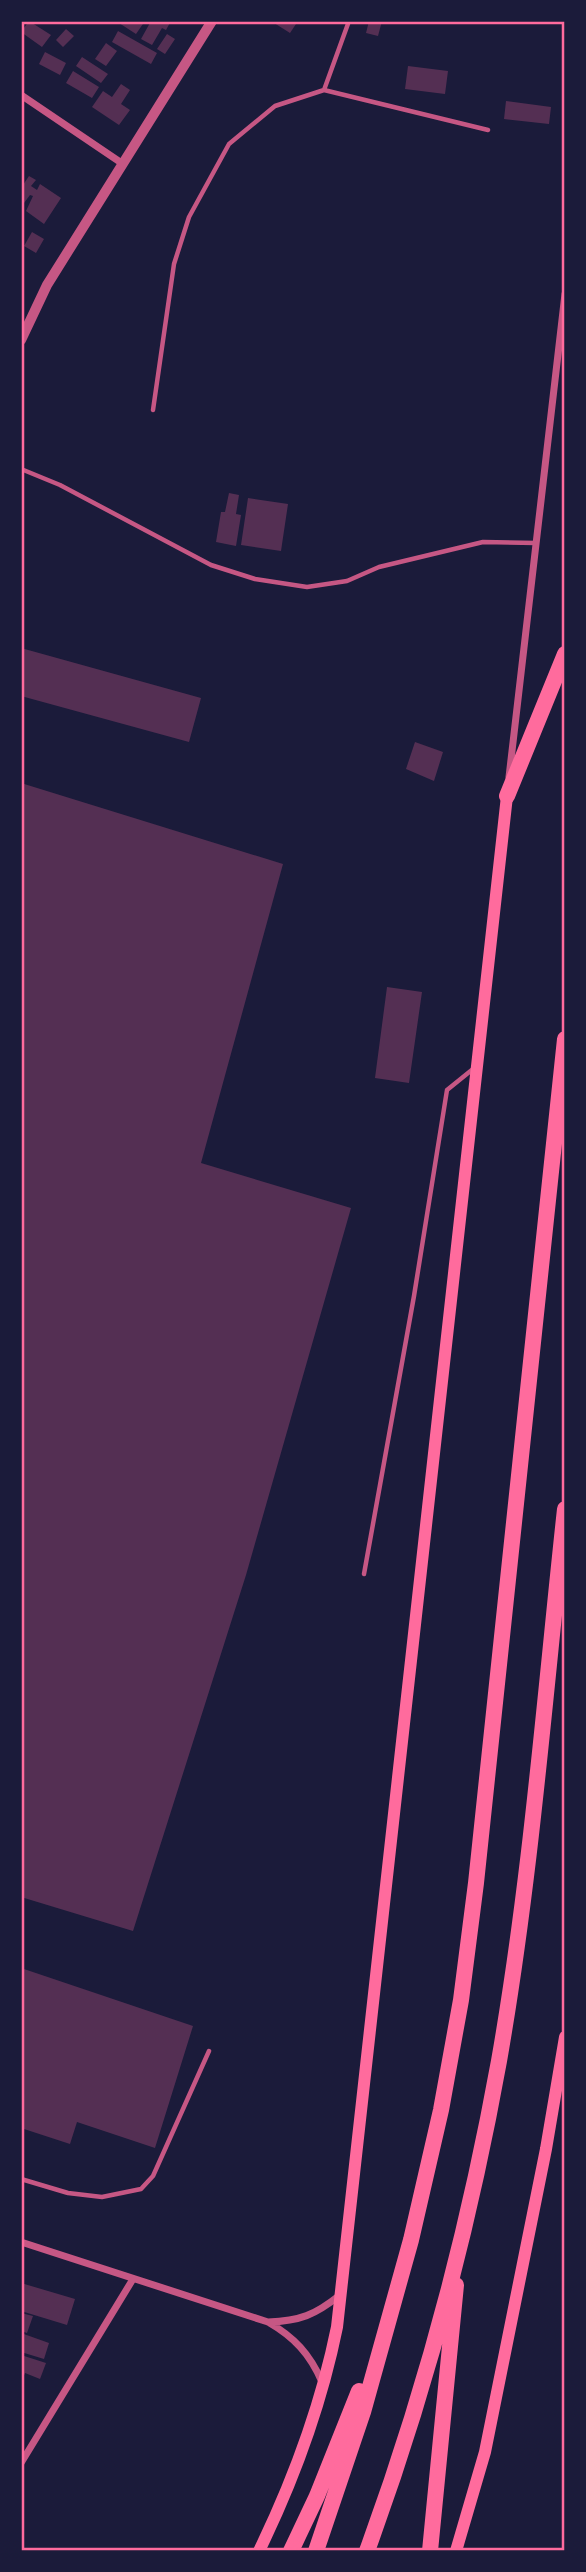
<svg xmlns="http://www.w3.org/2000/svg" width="586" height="2572" font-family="'Golos Text',sans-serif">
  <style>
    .building { fill: #542f53 }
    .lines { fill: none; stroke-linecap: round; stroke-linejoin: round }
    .service { stroke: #c65784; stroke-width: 4.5 }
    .minor { stroke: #c65784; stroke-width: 7 }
    .tertiary { stroke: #c65784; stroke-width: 10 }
    .secondary { stroke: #ff6b9d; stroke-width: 12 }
    .motorway { stroke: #ff6b9d; stroke-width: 16 }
    .neatline { fill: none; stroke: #ff6b9d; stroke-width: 2.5 }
  </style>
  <rect width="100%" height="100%" fill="#1b1b3a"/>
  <path class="building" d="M29 21 51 35 42 47 21 32Z
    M121 21H145L136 34 119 23Z
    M151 21H171L166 30 162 28 152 45 141 39Z
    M271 21H298L290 33Z
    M369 21H382L378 36 366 33Z
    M66 29 74 36 63 47 56 40Z
    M118 31 157 53 151 64 112 42Z
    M167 34 175 39 165 54 157 49Z
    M106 43 117 51 106 66 95 59Z
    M45 52 66 63 60 75 39 64Z
    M82 57 108 74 101 83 76 66Z
    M408 66 448 71 445 94 405 89Z
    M73 71 99 87 92 98 66 83Z
    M121 84 130 90 121 104 130 110 119 125 92 107 103 91 112 97Z
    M506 101 551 107 549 124 504 119Z
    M29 176 36 180 31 186 37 190 40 184 61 198 44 224 26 211 33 196 30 195 21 207V188Z
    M32 232 44 239 36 253 24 246Z
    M229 493 239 495 236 514 241 515 236 546 216 542 221 512H225Z
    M248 498 288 504 281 551 241 545Z
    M21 648 201 698 189 742 21 696Z
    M415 742 443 752 434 781 406 769Z
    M21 783 283 864 201 1163 351 1208 246 1575 133 1931 21 1897Z
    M387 987 422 992 409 1083 375 1078Z
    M21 1968 193 2026 155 2148 77 2122 70 2144 21 2128Z
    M21 2283 75 2299 67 2325 21 2311Z
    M21 2313 33 2316 27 2333 21 2331Z
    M21 2333 49 2343 44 2359 21 2352Z
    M21 2355 46 2363 40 2379 25 2373 21 2383Z"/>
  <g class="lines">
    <path class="service" d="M324 90 349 21
      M153 410 174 264 189 217 229 144 275 106 324 90 488 130
      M21 469 60 485 211 565 255 579 307 587 347 581 379 567 483 542 536 543
      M364 1574 414 1296 447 1090 473 1069
      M21 2179 68 2193 102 2197 141 2189 153 2176 209 2051"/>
    <path class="minor" d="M21 95 123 164
      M509 777 565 294
      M21 2242 268 2322C294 2337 310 2354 322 2382
      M268 2322C300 2321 315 2315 340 2295
      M21 2463 133 2279"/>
    <path class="tertiary" d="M21 340 47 285 212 21"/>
    <path class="secondary" d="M259 2551C294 2479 321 2406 337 2327L507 796
      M456 2551 485 2452 546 2149 565 2037"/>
    <path class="motorway" d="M507 796 565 654
      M291 2551 317 2496 359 2391
      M316 2551 363 2412 411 2240 441 2110 461 2000 476 1883 565 1039
      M367 2551C425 2393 469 2227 499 2061 531 1878 545 1693 565 1509
      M430 2551 456 2285"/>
  </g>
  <rect width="586" height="2572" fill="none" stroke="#1b1b3a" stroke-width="46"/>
  <rect x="23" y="23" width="540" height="2526" class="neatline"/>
</svg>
